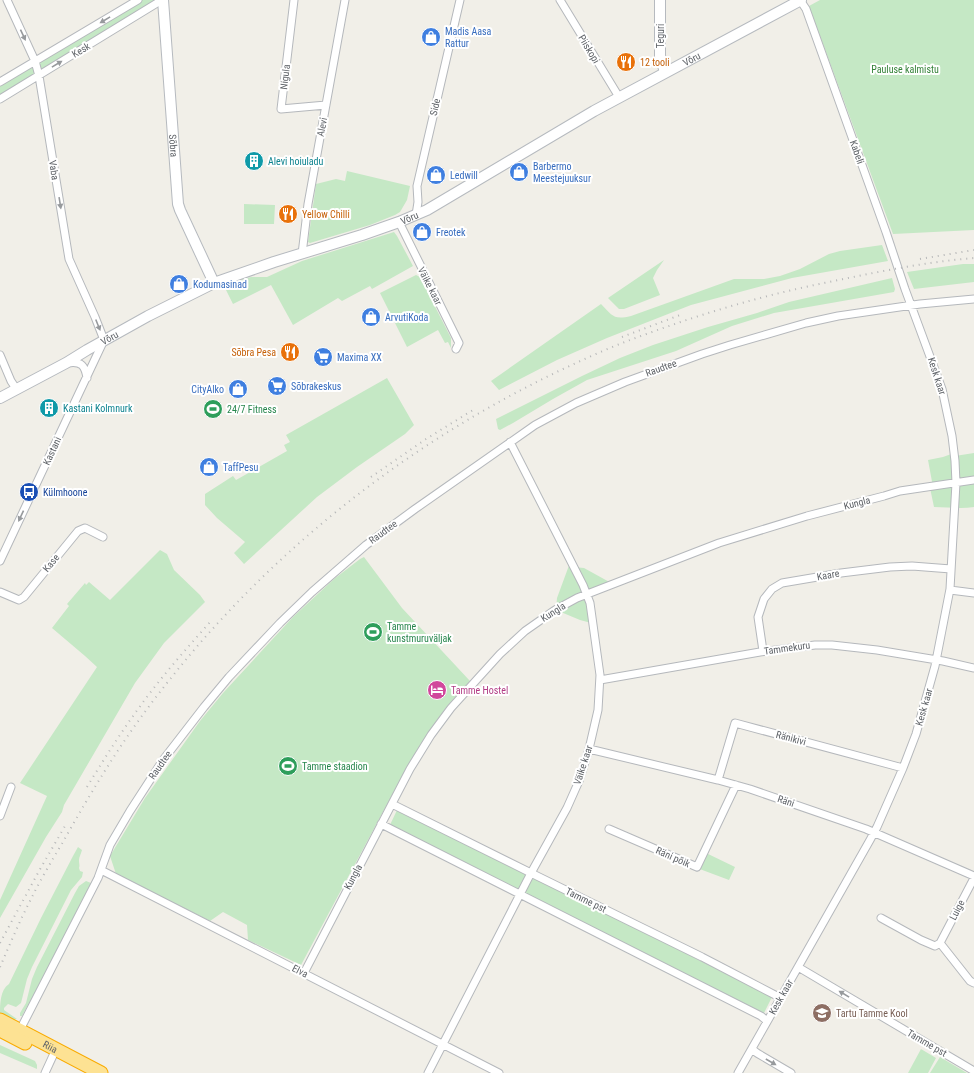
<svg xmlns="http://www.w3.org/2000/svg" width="974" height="1073" font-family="'Roboto Condensed',sans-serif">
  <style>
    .green { fill: #c5e8c5 }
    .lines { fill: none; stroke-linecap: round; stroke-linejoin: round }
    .street-casing { stroke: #b5b8bc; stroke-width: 9 }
    .secondary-casing { stroke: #b6babf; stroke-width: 12 }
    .highway-casing { stroke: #f9ab00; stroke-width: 15 }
    .street { stroke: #fff; stroke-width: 7 }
    .secondary { stroke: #fff; stroke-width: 10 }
    .highway { stroke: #fde293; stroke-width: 13 }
    .rail { stroke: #b6b7b8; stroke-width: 2; stroke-dasharray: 1 5; stroke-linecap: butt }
    .oneway { fill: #979a9d }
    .labels { text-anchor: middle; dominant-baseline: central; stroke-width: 4; stroke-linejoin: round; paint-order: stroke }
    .shop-label { font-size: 10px; fill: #366cbe; stroke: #fff; text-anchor: start }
    .street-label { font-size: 10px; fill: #5f6368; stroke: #fff }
    .food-label { font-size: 10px; fill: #c56008; stroke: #fff; text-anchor: start }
    .park-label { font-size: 10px; fill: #348238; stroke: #fff }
    .culture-label { font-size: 10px; fill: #0d838f; stroke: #fff; text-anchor: start }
    .leisure-label { font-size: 10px; fill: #27864d; stroke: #fff; text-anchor: start }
    .transit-label { font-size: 10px; fill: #164399; stroke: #fff; text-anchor: start }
    .hotel-label { font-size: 10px; fill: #b23c85; stroke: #fff; text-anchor: start }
    .education-label { font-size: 10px; fill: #785e54; stroke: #fff; text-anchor: start }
  </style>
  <rect width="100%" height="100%" fill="#f1efe8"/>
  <path class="green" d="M138 0H156L0 99V82Z
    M820 0H974V230L893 234 809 6Z
    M347 171 410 186 407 200 400 212 395 215 370 225 310 243 308 242 316 184 336 179 345 181Z
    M244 204 275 205 274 224H244Z
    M394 232 397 236 413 266 372 289 370 286 342 301 338 298 293 325 271 285 233 304 226 290V287L234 282 251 277H267L302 261Z
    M882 245 888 261 792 278 691 305 607 338 557 360 499 390 491 381 601 304C613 316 613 320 631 316L734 279H764L780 276 800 269 829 254 840 251Z
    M664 260 657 270 653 278 660 295 624 309H619L608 298Z
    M963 264H974V282L914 289 907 272Z
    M416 275 420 277 451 338V348L448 342 445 343 438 330 407 347 380 293Z
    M892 278 895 289 894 292 774 313 732 326 676 351 587 380 553 399 513 423 500 430 498 429 496 419 582 376 620 358 653 345 708 327 757 313 789 302Z
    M387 378 414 425 405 434 357 467 317 497 244 564 234 553 245 542 217 518 205 505V494L233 476 236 480 287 451 284 445 290 442 286 435Z
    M954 453 955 456 974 453V507C961 509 947 507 934 507L930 488 933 487 928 460 943 457Z
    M160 550 167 554 174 570 200 595 205 602 164 643 135 683 64 805 62 812 46 837 0 918V900L47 796 20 783 97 667 85 656 52 628 69 606 67 604 85 583 86 585 89 582 110 600Z
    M364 557 402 608 470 681 448 705 420 745 392 795 301 965 248 940 247 925 223 912 210 921 116 874 110 856 145 798 200 721 223 693 293 617 334 579 360 559Z
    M571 560 574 567 584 568 613 584 587 594 595 624 580 620 556 610 557 598Z
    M398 808 772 997 763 1015 389 827Z
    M78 847 82 850C81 854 79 857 79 860 79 864 80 865 79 868L80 871 83 872 82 877 71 890 32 967 27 979 21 1003 16 1007 8 1004 4 1008V1010L17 1019 11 1020 0 1015C0 1004 0 990 9 984L41 918 73 856Z
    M704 852 735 867 729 880 697 868Z
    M86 881 91 883 40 984 24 1012 22 1016H20V1013L26 1003 32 979 37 967 75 893 79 886Z
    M0 1045 35 1061 37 1065V1069L0 1053Z
    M921 1049 936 1058 928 1073H908Z
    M940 1057 967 1073H930Z"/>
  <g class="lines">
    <defs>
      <path id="street" d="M294 0 281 109 326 105
        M560 0 619 97
        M0 82 138 0
        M0 99 162 0
        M416 215 418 202 417 186 460 0
        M399 222 459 343 456 349
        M302 254 308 204 345 0
        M0 355 11 381 17 390
        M68 363C82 361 85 366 87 378
        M0 561 104 340 95 317 69 259 39 76 35 61 7 0
        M950 590 974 593
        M0 592 19 600 24 597 78 531 85 528 103 537
        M763 651 758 617 764 599 772 589 782 583 841 573 890 567 912 566 951 569
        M600 680 760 652 815 645H832L877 650 943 661 974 668
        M589 749 718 780 750 789 866 829 974 876
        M718 780 735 723 903 768
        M392 804 537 876 702 957 777 996 781 997
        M0 816 11 787
        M381 824 761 1016 767 1021
        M609 829 697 867 736 785
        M101 870 499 1073
        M974 878 940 943 970 981 974 983
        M881 918 921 940 935 946 940 943
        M798 967 974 1071
        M304 973 410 769 431 735 451 708 500 654 525 631 555 610 577 598 719 543 807 516 884 496 900 491 974 480
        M17 1032 22 1026 98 878 110 845 130 811 163 760 204 707 229 677 280 623 312 592 366 545 415 509 535 425 576 403 625 382 702 354 730 345 806 323 838 316 920 304 974 299
        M752 1049 757 1053 791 1073
        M45 1073 56 1049
        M428 1073 531 873 567 808 579 781 589 749 598 710 600 675 590 603 583 585 510 442
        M738 1073 870 840 877 827 903 768 916 734 935 666 950 589 956 483 955 461 952 436 942 389 905 289 886 232 806 9 800 0"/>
      <g id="secondary">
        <path id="s1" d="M163 0 178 204 180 210 214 283"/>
        <path d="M660 0V56L665 72"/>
        <path id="s2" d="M0 398 66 363 87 350 148 316 214 283 274 262 362 235 399 222 427 210 594 111 801 0"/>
      </g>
      <g id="highway">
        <path id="s3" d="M0 1020 101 1073"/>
        <path d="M0 1030 25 1043"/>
      </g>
    </defs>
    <use href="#street" class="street-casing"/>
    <use href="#secondary" class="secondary-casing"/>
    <use href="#highway" class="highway-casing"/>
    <use href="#street" class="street"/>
    <use href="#secondary" class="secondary"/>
    <use href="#highway" class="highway"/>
    <path class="rail" d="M920 259 974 250
      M622 337 680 315
      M371 477 426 439 473 410
      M87 787C104 759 121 732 141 705 162 676 187 648 211 621
      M0 943 39 871 65 826
      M0 967C10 944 20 920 32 897 41 879 52 860 63 842 92 790 123 739 160 692 277 540 434 422 610 348 624 342 638 337 652 332 710 311 769 294 829 282 877 272 925 262 974 258"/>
  </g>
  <defs><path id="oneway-solid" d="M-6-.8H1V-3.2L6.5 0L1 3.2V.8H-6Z"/></defs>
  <g class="oneway">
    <use href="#oneway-solid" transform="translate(105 20) rotate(149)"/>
    <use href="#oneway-solid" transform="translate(23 35) rotate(65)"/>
    <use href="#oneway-solid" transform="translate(57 64) rotate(-31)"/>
    <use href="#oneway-solid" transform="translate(60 203) rotate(81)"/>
    <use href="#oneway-solid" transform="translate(98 325) rotate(68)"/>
    <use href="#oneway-solid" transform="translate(21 516) rotate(115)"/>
    <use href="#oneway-solid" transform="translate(844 994) rotate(-149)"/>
    <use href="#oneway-solid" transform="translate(771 1062) rotate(30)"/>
  </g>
  <defs>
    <symbol id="shop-disc" viewBox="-11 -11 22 22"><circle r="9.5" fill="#3f7fe0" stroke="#fff"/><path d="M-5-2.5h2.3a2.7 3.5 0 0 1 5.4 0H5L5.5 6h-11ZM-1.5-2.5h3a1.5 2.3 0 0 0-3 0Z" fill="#fff"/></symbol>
    <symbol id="restaurant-disc" viewBox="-11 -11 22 22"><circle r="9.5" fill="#e8710a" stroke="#fff"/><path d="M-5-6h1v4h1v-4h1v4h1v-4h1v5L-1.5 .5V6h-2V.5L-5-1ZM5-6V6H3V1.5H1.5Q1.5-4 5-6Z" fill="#fff"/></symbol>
    <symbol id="building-disc" viewBox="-11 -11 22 22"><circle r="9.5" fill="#0f9aa8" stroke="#fff"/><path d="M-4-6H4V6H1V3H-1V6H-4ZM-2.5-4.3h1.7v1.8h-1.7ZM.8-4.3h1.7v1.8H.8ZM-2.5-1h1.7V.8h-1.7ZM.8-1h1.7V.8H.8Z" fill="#fff"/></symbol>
    <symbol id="supermarket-disc" viewBox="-11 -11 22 22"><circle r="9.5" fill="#3f7fe0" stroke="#fff"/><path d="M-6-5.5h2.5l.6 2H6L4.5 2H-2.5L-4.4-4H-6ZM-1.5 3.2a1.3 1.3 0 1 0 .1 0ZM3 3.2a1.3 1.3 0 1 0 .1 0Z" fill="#fff"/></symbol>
    <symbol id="stadium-disc" viewBox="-11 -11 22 22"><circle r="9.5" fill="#2e9e5b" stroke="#fff"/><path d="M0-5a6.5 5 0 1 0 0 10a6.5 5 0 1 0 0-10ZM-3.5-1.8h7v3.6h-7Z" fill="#fff"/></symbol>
    <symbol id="bus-disc" viewBox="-11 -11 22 22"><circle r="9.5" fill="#1a4fb4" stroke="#fff"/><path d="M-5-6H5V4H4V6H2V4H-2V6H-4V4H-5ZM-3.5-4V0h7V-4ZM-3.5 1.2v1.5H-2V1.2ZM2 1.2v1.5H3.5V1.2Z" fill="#fff"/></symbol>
    <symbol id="hotel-disc" viewBox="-11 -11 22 22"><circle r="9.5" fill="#d1479c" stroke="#fff"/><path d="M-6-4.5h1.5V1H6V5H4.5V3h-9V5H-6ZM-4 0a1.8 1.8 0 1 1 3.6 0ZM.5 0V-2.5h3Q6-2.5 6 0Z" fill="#fff"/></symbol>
    <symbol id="school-disc" viewBox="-11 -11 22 22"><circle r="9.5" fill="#8d6e63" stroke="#fff"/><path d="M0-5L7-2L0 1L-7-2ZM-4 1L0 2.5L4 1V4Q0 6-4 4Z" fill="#fff"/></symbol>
  </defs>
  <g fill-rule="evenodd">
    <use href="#shop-disc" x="420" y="26" width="22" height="22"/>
    <use href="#restaurant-disc" x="615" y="51" width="22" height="22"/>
    <use href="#building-disc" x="243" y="150" width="22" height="22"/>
    <use href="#shop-disc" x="508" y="161" width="22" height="22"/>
    <use href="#shop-disc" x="425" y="164" width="22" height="22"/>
    <use href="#restaurant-disc" x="277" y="203" width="22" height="22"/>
    <use href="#shop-disc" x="411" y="221" width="22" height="22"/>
    <use href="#shop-disc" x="168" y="273" width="22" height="22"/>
    <use href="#shop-disc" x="360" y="306" width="22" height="22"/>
    <use href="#restaurant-disc" x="279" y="341" width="22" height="22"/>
    <use href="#supermarket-disc" x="312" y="346" width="22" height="22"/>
    <use href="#supermarket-disc" x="266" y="375" width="22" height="22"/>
    <use href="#shop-disc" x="227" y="378" width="22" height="22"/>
    <use href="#building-disc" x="38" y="397" width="22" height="22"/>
    <use href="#stadium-disc" x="202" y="398" width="22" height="22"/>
    <use href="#shop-disc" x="198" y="456" width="22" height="22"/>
    <use href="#bus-disc" x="18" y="481" width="22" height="22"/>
    <use href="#stadium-disc" x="362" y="621" width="22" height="22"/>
    <use href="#hotel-disc" x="426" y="679" width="22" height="22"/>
    <use href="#stadium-disc" x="277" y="755" width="22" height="22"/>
    <use href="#school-disc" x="811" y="1002" width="22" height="22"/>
  </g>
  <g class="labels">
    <g class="shop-label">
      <text x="445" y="31">Madis Aasa<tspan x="445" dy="12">Rattur</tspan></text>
      <text x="533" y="166">Barbermo<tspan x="533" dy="12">Meestejuuksur</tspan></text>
      <text x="450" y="175">Ledwill</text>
      <text x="436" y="232">Freotek</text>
      <text x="193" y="284">Kodumasinad</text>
      <text x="385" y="317">ArvutiKoda</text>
      <text x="337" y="357">Maxima XX</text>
      <text x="291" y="386">Sõbrakeskus</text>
      <text x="224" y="389" text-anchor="end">CityAlko</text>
      <text x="223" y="467">TaffPesu</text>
    </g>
    <g class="street-label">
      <text transform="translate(660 36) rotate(-90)">Teguri</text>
      <text transform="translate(589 49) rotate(59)">Piiskopi</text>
      <text transform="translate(81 50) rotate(-31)">Kesk</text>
      <text stroke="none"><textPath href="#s2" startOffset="773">Võru</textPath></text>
      <text transform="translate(285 77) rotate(-83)">Nigula</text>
      <text transform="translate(435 107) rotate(-77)">Side</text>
      <text transform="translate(322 127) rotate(-79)">Alevi</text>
      <text stroke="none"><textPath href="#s1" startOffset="146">Sõbra</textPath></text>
      <text transform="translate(857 152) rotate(70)">Kabeli</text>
      <text transform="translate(54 170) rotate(81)">Vaba</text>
      <text stroke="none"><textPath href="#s2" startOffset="449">Võru</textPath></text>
      <text transform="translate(430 286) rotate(63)">Väike kaar</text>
      <text stroke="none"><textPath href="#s2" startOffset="125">Võru</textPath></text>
      <text transform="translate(661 368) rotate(-20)">Raudtee</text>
      <text transform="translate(937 376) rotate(72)">Kesk kaar</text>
      <text transform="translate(52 451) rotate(-65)">Kastani</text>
      <text transform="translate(857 503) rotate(-14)">Kungla</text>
      <text transform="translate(383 532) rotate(-36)">Raudtee</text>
      <text transform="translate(51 563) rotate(-51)">Kase</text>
      <text transform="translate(828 575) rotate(-10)">Kaare</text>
      <text transform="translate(553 612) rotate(-32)">Kungla</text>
      <text transform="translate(787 648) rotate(-8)">Tammekuru</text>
      <text transform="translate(924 707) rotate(-74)">Kesk kaar</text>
      <text transform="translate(791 738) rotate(15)">Ränikivi</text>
      <text transform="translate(160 765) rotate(-55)">Raudtee</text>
      <text transform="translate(583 765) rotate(-72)">Väike kaar</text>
      <text transform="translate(786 801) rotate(19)">Räni</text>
      <text transform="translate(673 857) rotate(24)">Räni põik</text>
      <text transform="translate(353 877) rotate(-62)">Kungla</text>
      <text transform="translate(586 900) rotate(26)">Tamme pst</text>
      <text transform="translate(957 910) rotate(-63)">Luige</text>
      <text transform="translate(300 971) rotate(27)">Elva</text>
      <text transform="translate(781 997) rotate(-61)">Kesk kaar</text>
      <text transform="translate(927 1043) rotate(30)">Tamme pst</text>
      <text stroke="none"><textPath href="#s3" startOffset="57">Riia</textPath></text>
    </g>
    <g class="food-label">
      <text x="640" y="62">12 tooli</text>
      <text x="302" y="214">Yellow Chilli</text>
      <text x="276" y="352" text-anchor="end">Sõbra Pesa</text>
    </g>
    <g class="park-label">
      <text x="905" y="69">Pauluse kalmistu</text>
    </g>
    <g class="culture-label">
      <text x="268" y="161">Alevi hoiuladu</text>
      <text x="63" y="408">Kastani Kolmnurk</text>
    </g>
    <g class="leisure-label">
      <text x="227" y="409">24/7 Fitness</text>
      <text x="387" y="626">Tamme<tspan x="387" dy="12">kunstmuruväljak</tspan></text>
      <text x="302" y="766">Tamme staadion</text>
    </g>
    <g class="transit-label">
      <text x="43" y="492">Külmhoone</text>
    </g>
    <g class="hotel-label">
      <text x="451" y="690">Tamme Hostel</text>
    </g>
    <g class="education-label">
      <text x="836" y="1013">Tartu Tamme Kool</text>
    </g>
  </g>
</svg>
